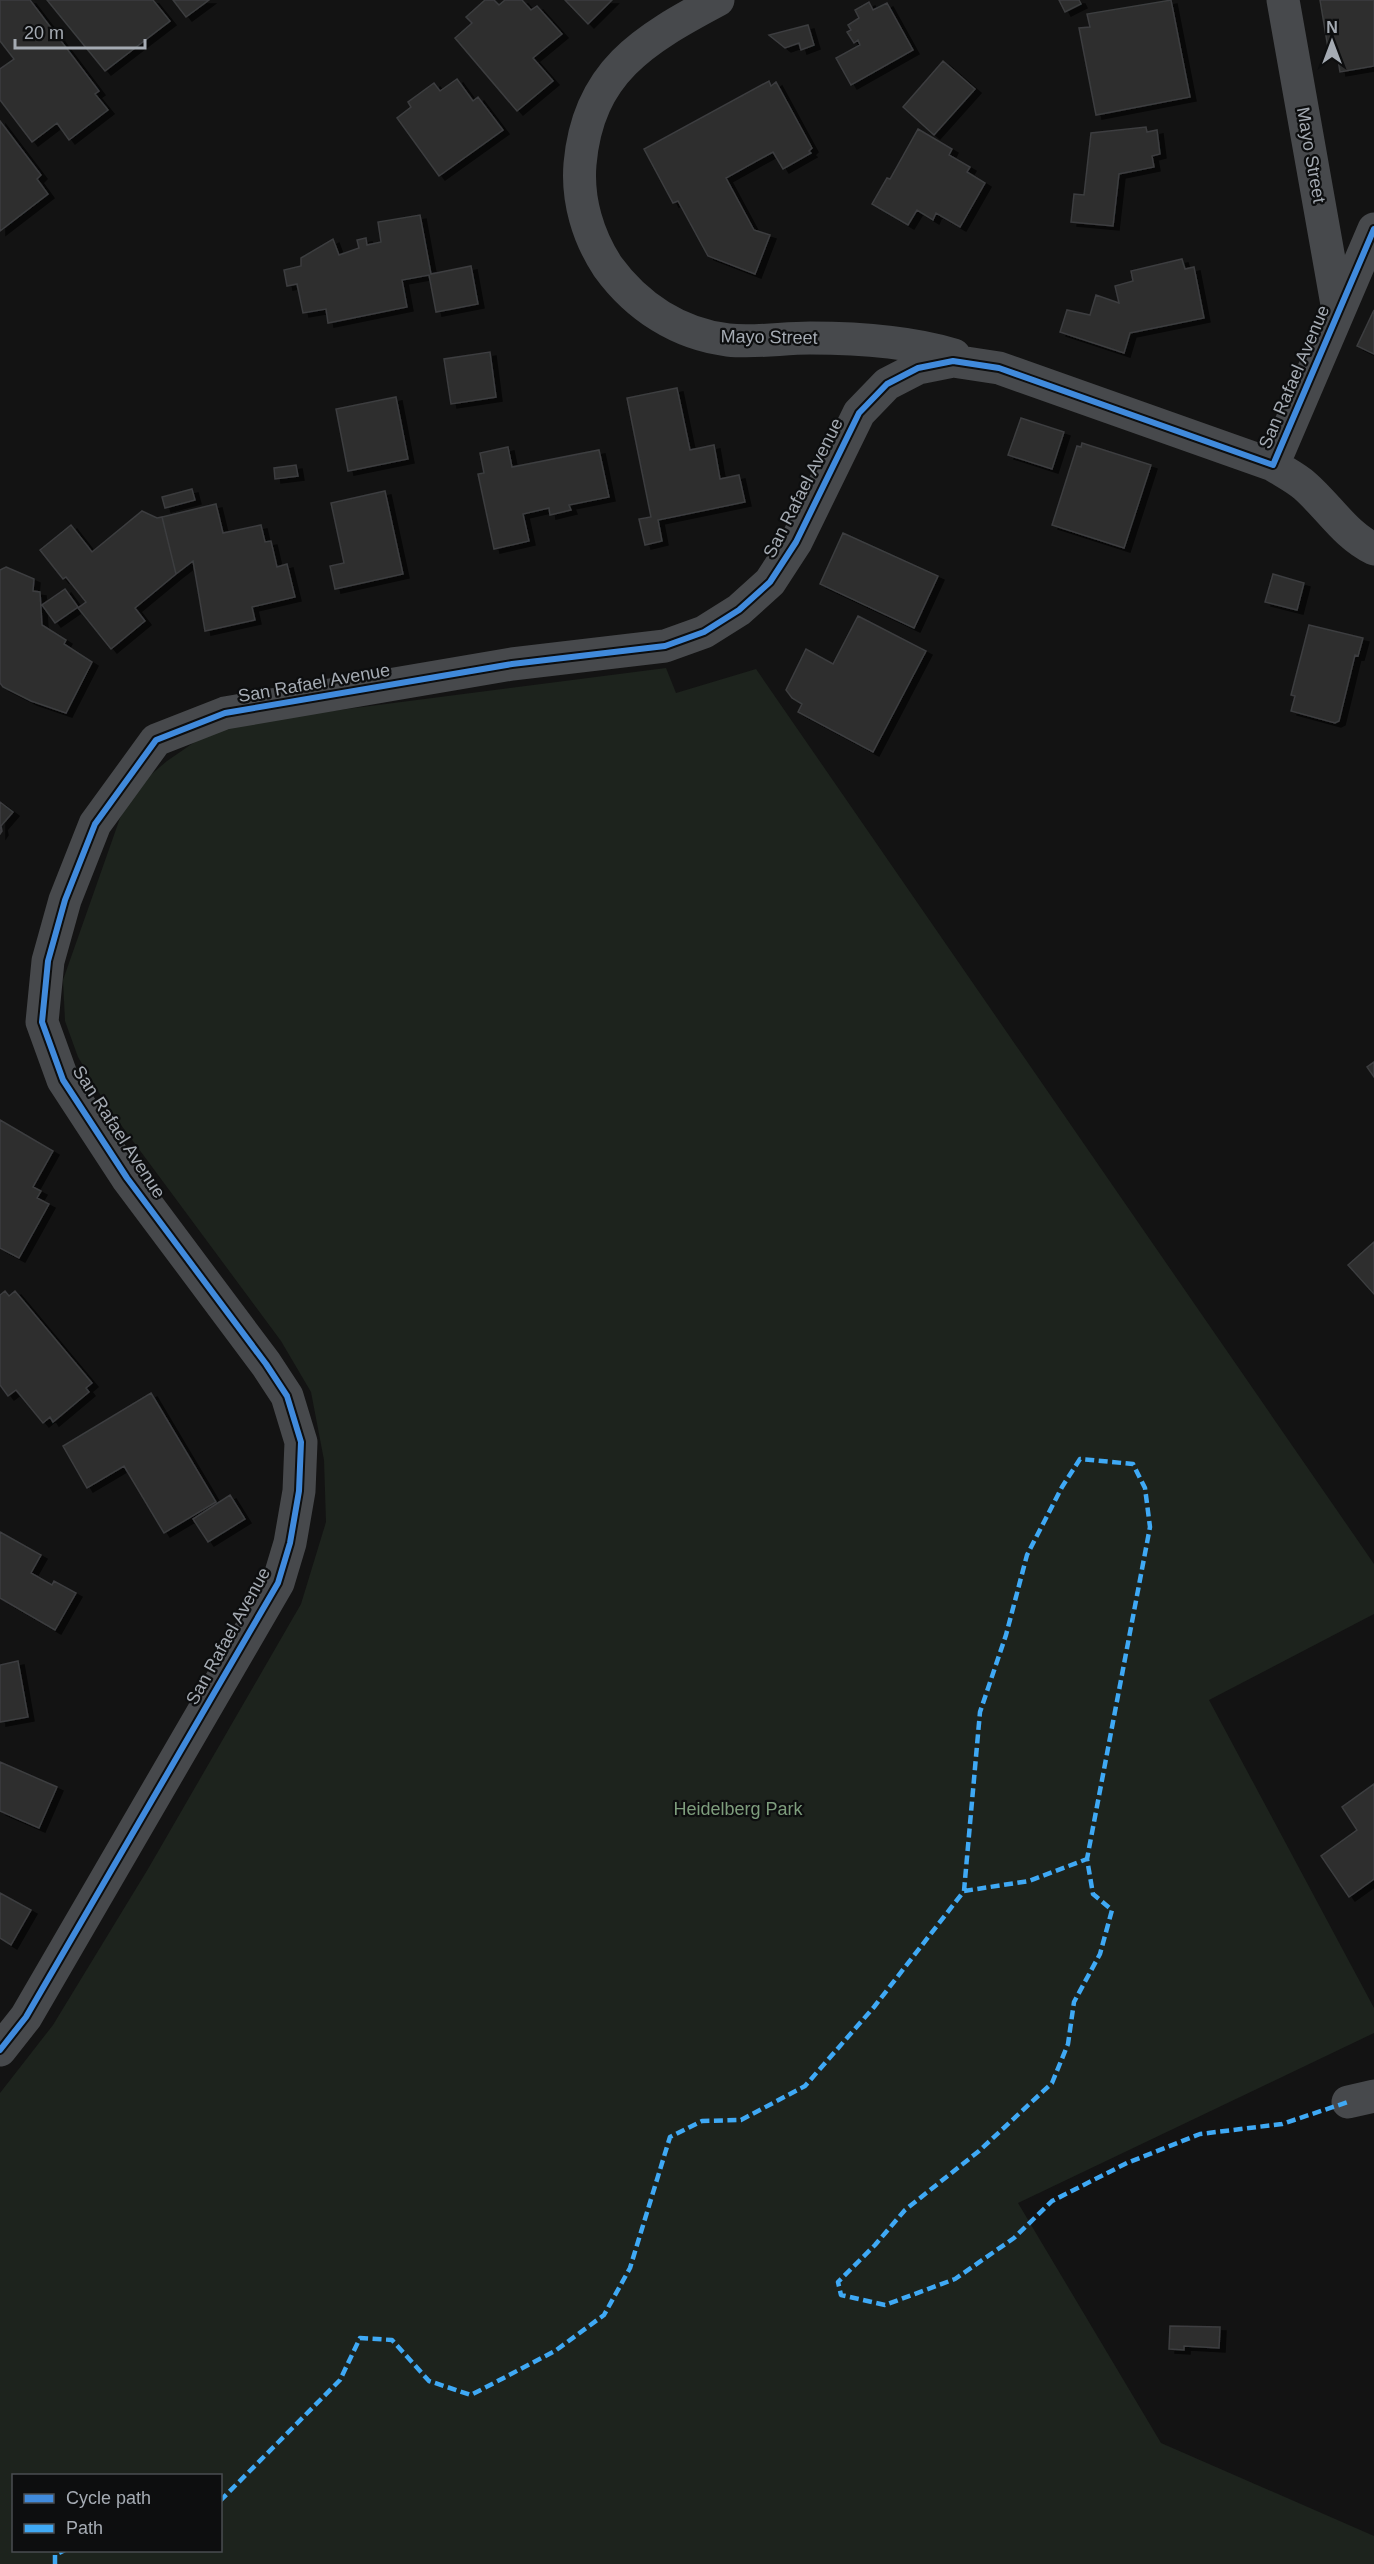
<svg xmlns="http://www.w3.org/2000/svg" width="1374" height="2564" font-family="Helvetica,sans-serif">
  <style>
    .green { fill: #1d231d; fill-rule: evenodd }
    .building { fill: #2d2e2e; stroke: #3c3d3f; stroke-width: 1.5; filter: url(#shadow) }
    .lines { fill: none; stroke-linecap: round; stroke-linejoin: round }
    .minor { stroke: #47494c; stroke-width: 33 }
    .quiet { stroke: #3fa9f5; stroke-width: 4.5; stroke-dasharray: 9 4.5; stroke-linecap: butt }
    .cycleway-casing { stroke: #0d0e0f; stroke-width: 10 }
    .cycleway { stroke: #408adc; stroke-width: 6 }
    .labels { text-anchor: middle; dominant-baseline: central; stroke-width: 4.5; stroke-linejoin: round; paint-order: stroke }
    .street-label { font-size: 18px; fill: #a5abb3; stroke: #0d0e0f }
    .park-label { font-size: 18px; fill: #7e9d7d; stroke: #0d0e0f }
  </style>
  <defs>
    <filter id="shadow"><feDropShadow dx="6" dy="4" stdDeviation="0" flood-color="#0009"/></filter>
  </defs>
  <rect width="100%" height="100%" fill="#131313"/>
  <path class="green" d="M666 668 676 693 756 669 1374 1564V1614L1209 1700 1374 2008V2033L1018 2203 1161 2443 1374 2536V2564H0V2093L53 2025 148 1869 301 1604 326 1522 324 1460 311 1392 281 1341 107 1106 78 1057 65 1021 63 980 120 818 141 783 167 761 199 739 239 723ZM14 2476H220V2550H14Z"/>
  <path class="building" d="M0 0H30L99 91 95 94 108 110 69 140 57 123 32 142 0 100V69L14 59 0 41Z
    M47 0H153L170 21 105 71Z
    M173 0H209L186 17Z
    M485 0H494L499 5 505 0H522L531 10 537 6 562 34 533 58 553 81 517 111 455 38 472 23 466 17Z
    M565 0H612L588 24Z
    M1059 0H1079L1081 4 1065 12Z
    M1171 0 1190 97 1096 115 1079 28 1090 27 1087 14Z
    M1320 0H1374V66L1340 72 1336 47 1328 48Z
    M869 2 873 10 887 3 913 50 851 85 836 58 860 45 858 40 854 43 847 32 851 30 848 25 859 18 855 10Z
    M808 25 814 45 801 50 799 43 785 48 769 35Z
    M943 61 975 89 934 135 903 107Z
    M457 79 473 101 478 97 503 130 439 176 397 118 411 107 408 102 434 83 440 91Z
    M769 81 771 86 776 82 812 148 809 151 811 153 783 169 773 152 726 178 754 230 770 235 755 274 708 256 678 201 673 203 644 149Z
    M0 121 41 175 37 179 48 194 0 231Z
    M1146 127 1147 132 1157 130 1160 154 1152 156 1154 167 1119 174 1113 226 1071 222 1074 194 1084 195 1091 133Z
    M918 129 952 149 949 155 970 167 967 172 985 183 960 227 936 213 933 220 917 210 908 225 872 204 887 178 890 179Z
    M420 215 431 274 471 266 478 304 436 312 429 275 402 280 407 307 328 323 326 309 303 313 297 284 287 286 284 270 301 266V258L333 239 339 255 359 248 357 240 366 238 367 245 381 242 378 222Z
    M1182 259 1185 269 1194 267 1204 318 1130 333 1124 353 1060 332 1067 310 1090 315 1096 295 1119 303 1115 286 1133 281 1131 271Z
    M1374 310V354L1357 346Z
    M490 352 496 397 451 404 444 359Z
    M677 388 690 450 714 445 720 479 739 475 745 502 658 520 662 541 645 545 639 519 651 517 627 398Z
    M396 397 408 459 348 471 336 409Z
    M1021 418 1064 432 1052 469 1008 455Z
    M1082 443 1151 465 1124 548 1052 525 1077 446 1081 447Z
    M508 447 512 467 599 450 609 497 569 505 571 510 550 515 549 508 523 514 529 541 494 549 478 474 484 473 480 453Z
    M296 465 298 476 275 479 274 468Z
    M192 489 195 500 165 508 162 497Z
    M385 491 403 574 335 589 330 566 344 563 331 503Z
    M216 504 223 533 261 525 265 542 271 541 277 567 287 564 295 597 252 607 255 620 205 631 193 561 176 574 162 517Z
    M142 511 157 518 162 517 176 574 135 608 145 621 111 649 78 608 86 602 66 577 63 579 40 550 71 525 92 552Z
    M843 533 938 576 914 628 820 584Z
    M6 567 34 579 33 591 40 592 42 625 66 640 64 644 92 662 66 713 31 701 3 687 0 683V570Z
    M1273 574 1304 583 1297 610 1265 602Z
    M65 589 78 607 55 623 42 605Z
    M858 616 926 651 873 752 798 712 802 704 792 698 786 690 806 649 833 664Z
    M1309 625 1363 638 1358 656 1355 655 1339 721 1335 723 1291 711 1295 696 1291 695Z
    M0 802 13 812 1 826 2 831 0 834Z
    M1374 1062V1077L1367 1067Z
    M0 1120 53 1151 33 1187 41 1191 37 1198 49 1204 19 1258 0 1248Z
    M1374 1242V1294L1348 1265Z
    M5 1291 9 1296 15 1291 92 1383 86 1388 89 1392 53 1422 50 1417 43 1423 16 1390 8 1396 0 1385V1295Z
    M151 1393 216 1502 164 1533 124 1466 87 1488 63 1446Z
    M230 1495 245 1519 208 1542 193 1519Z
    M0 1532 41 1555 31 1573 52 1585 54 1581 76 1593 55 1630 0 1598Z
    M18 1661 28 1717 0 1722V1665Z
    M0 1762 57 1787 39 1828 0 1811Z
    M1374 1784V1879L1349 1897 1321 1856 1357 1830 1342 1807Z
    M0 1893 31 1910 11 1945 0 1938Z
    M1170 2326 1220 2327 1219 2348 1184 2346V2350L1169 2349Z"/>
  <g class="lines">
    <path class="minor" d="M718 0C643 40 588 72 580 164 577 200 588 237 608 267 637 307 679 334 728 340 755 343 783 338 810 338 857 338 908 341 954 355
      M1283 0 1338 310
      M1273 465C1284 472 1296 478 1305 486 1329 507 1345 535 1374 549
      M0 2050 26 2017 278 1583 290 1543 299 1491 301 1442 287 1396 266 1364 127 1178 63 1080 42 1022 48 961 65 900 95 824 156 740 225 713 512 664 665 646 704 632 739 610 770 582 796 542 859 413 887 384 918 368 953 361 999 368 1273 465 1374 229
      M1348 2102 1374 2096"/>
    <path class="quiet" d="M964 1891 1029 1881 1087 1859
      M220 2501 340 2380 360 2338 392 2340 429 2381 471 2395 555 2351 604 2315 630 2268 670 2137 702 2121 741 2120 805 2086 874 2007 964 1891 980 1712 1006 1635 1027 1555 1062 1487 1080 1459 1133 1464 1145 1488 1150 1527 1087 1859 1093 1894 1112 1910 1100 1954 1074 2002 1068 2044 1052 2083 979 2151 905 2210 875 2245 838 2282 841 2295 885 2305 955 2279 1014 2238 1052 2201 1127 2163 1200 2134 1282 2124 1348 2102
      M55 2564V2555L65 2550"/>
    <defs>
      <path id="cycleway" d="M0 2050 26 2017 278 1583 290 1543 299 1491 301 1442 287 1396 266 1364 127 1178 63 1080 42 1022 48 961 65 900 95 824 156 740 225 713 512 664 665 646 704 632 739 610 770 582 796 542 859 413 887 384 918 368 953 361 999 368 1273 465 1374 229"/>
    </defs>
    <use href="#cycleway" class="cycleway-casing"/>
    <use href="#cycleway" class="cycleway"/>
  </g>
  <g class="labels">
    <g class="street-label">
      <text transform="translate(1311 155) rotate(80)">Mayo Street</text>
      <text transform="translate(769 337) rotate(1)">Mayo Street</text>
      <text transform="translate(1294 377) rotate(-67)">San Rafael Avenue</text>
      <text transform="translate(803 488) rotate(-63)">San Rafael Avenue</text>
      <text transform="translate(314 683) rotate(-10)">San Rafael Avenue</text>
      <text transform="translate(119 1132) rotate(57)">San Rafael Avenue</text>
      <text transform="translate(228 1636) rotate(-61)">San Rafael Avenue</text>
    </g>
    <g class="park-label">
      <text x="738" y="1809">Heidelberg Park</text>
    </g>
  </g>
  <rect x="12" y="2474" width="210" height="78" fill="#0d0e0f" stroke="#4a4d51" stroke-width="1.5"/>
  <rect x="24" y="2494" width="30" height="9" fill="#408adc" stroke="#4a4d51" stroke-width="1.5"/>
  <text x="66" y="2504" font-size="18" fill="#a5abb3">Cycle path</text>
  <rect x="24" y="2524" width="30" height="9" fill="#3fa9f5" stroke="#4a4d51" stroke-width="1.5"/>
  <text x="66" y="2534" font-size="18" fill="#a5abb3">Path</text>
  <g transform="translate(1332 42)" stroke="#0d0e0f" stroke-width="4.5" paint-order="stroke">
  <path d="M0-4.5L10 22L0 15L-10 22Z" fill="#a5abb3"/>
  <text y="-9" font-size="16" font-weight="bold" text-anchor="middle" fill="#a5abb3">N</text>
  </g>
  <path d="M15 39v9h130v-9" fill="none" stroke="#a5abb3" stroke-width="3"/>
  <text x="24" y="39" font-size="18" fill="#a5abb3" stroke="#0d0e0f" stroke-width="4.5" paint-order="stroke">20 m</text>
</svg>
